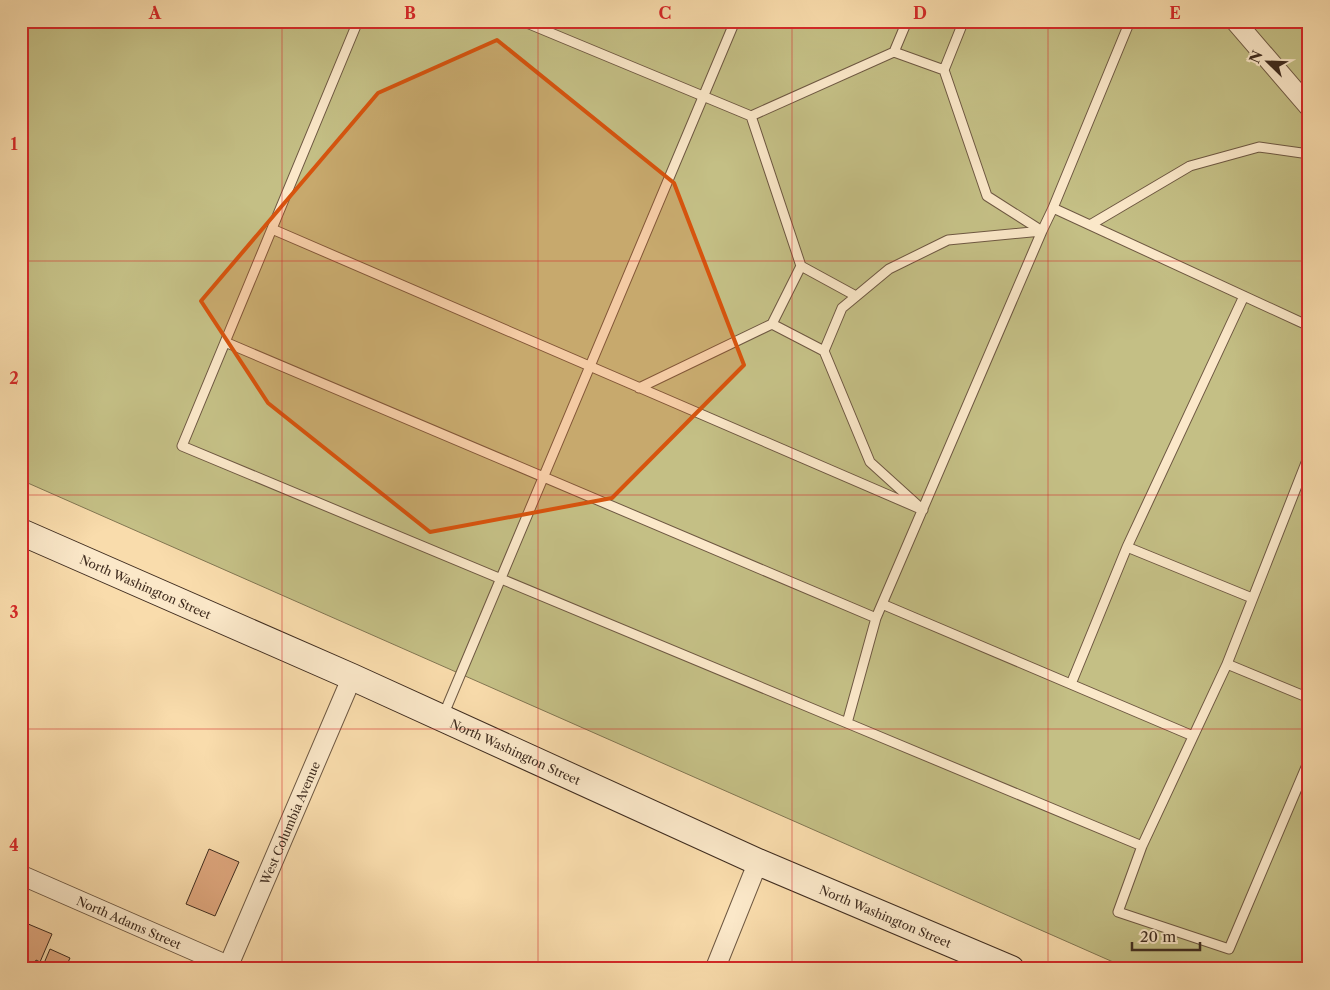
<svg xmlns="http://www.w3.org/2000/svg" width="1330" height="990" font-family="'Libre Caslon Text',serif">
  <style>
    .green { fill: #c4bf85; stroke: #827652 }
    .building { fill: #e0a87f; stroke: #3f2c1f }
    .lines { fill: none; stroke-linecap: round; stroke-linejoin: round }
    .lane-casing { stroke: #6e5842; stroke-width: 11 }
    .street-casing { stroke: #6e5842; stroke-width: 21 }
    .secondary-casing { stroke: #3f2c1f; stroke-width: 28 }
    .lane { stroke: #fbe8c9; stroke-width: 9 }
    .street { stroke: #fbe8c9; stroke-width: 19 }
    .secondary { stroke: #fbe8c9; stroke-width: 26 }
    .marked { fill: #d7540e; fill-opacity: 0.2; stroke: #d7540e; stroke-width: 4; stroke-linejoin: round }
    .grid { fill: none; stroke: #d62828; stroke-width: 1; stroke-opacity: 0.55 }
    .labels { text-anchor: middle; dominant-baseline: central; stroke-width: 4.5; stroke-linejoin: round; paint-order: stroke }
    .street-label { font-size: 12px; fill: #3f2c1f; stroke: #fbe8c9 }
    .neatline { fill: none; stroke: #d62828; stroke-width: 2 }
    .grid-label { font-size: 16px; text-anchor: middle; font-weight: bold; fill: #d62828 }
  </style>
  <rect width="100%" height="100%" fill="#f9dcac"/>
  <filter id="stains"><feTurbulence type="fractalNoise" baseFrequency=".004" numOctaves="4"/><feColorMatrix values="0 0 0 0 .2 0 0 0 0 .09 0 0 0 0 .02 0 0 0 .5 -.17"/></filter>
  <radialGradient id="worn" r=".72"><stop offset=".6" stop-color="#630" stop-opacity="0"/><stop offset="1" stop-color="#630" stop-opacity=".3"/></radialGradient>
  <path class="green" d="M21 21H1309V969H1129L21 480Z"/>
  <path class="building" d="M209 849 239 862 215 916 186 904Z
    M21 921 52 934 40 962 36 960 32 969 21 965Z
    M50 949 70 958 65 969H37L38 966 42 968Z"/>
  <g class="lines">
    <defs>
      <path id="lane" d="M522 21 751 116
        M894 52 944 70
        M1053 208 1130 21
        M1090 225 1190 166 1259 147 1309 154
        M272 229 923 510 870 462 824 351 842 308 889 269 948 240 1042 231 987 196 944 70 962 25 967 21
        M801 266 856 296
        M772 324 824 351
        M225 342 876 618 847 723 182 446 358 21
        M639 388 772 324 801 266 751 116 894 52 907 21
        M1309 455 1227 664 1309 698
        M1127 547 1244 296
        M882 604 1193 736
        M876 618 1042 231 1053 208 1309 326
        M1071 684 1127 547 1252 598
        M443 716 735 21
        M847 723 1142 846 1118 912 1229 949 1309 760
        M1142 846 1227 664"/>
      <g id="street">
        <path d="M1235 21 1309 107"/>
        <path id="s1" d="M21 875 236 969"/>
        <path id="s2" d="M227 969 352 677"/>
        <path d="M715 969 758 862"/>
      </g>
      <g id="secondary">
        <path id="s3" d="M21 532 352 677 758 862 1011 969"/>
      </g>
    </defs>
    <use href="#lane" class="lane-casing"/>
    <use href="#street" class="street-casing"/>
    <use href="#secondary" class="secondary-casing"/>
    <use href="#lane" class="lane"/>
    <use href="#street" class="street"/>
    <use href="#secondary" class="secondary"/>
  </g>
  <path class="marked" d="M497 40 674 183 744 365 612 498 430 532 268 403 201 301 378 93Z"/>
  <path class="grid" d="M282 21V969M538 21V969M792 21V969M1048 21V969M21 261H1309M21 495H1309M21 729H1309"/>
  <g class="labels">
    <g class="street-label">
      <text stroke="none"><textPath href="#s3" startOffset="136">North Washington Street</textPath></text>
      <text stroke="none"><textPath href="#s3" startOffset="541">North Washington Street</textPath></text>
      <text stroke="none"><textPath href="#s2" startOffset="159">West Columbia Avenue</textPath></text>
      <text stroke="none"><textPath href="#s3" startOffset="946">North Washington Street</textPath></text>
      <text stroke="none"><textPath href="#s1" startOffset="118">North Adams Street</textPath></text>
    </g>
  </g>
  <rect width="1330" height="990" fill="none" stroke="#f9dcac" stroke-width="55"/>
  <g transform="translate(1268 62) rotate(293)" stroke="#fbe8c9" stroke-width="4" paint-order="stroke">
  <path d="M0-4L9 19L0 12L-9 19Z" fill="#3f2c1f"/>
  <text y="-8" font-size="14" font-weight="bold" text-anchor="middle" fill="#3f2c1f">N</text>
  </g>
  <path d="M1132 942v8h68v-8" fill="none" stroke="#3f2c1f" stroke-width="2.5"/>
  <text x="1140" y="942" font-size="15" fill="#3f2c1f" stroke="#fbe8c9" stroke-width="4" paint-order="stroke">20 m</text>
  <rect x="28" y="28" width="1274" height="934" class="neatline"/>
  <g class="grid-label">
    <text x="155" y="19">A</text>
    <text x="410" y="19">B</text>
    <text x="665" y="19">C</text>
    <text x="920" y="19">D</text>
    <text x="1175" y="19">E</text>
    <text x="14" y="150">1</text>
    <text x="14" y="384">2</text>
    <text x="14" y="618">3</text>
    <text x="14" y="851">4</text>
  </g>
  <rect width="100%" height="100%" filter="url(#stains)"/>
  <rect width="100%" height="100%" fill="url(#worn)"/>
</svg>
